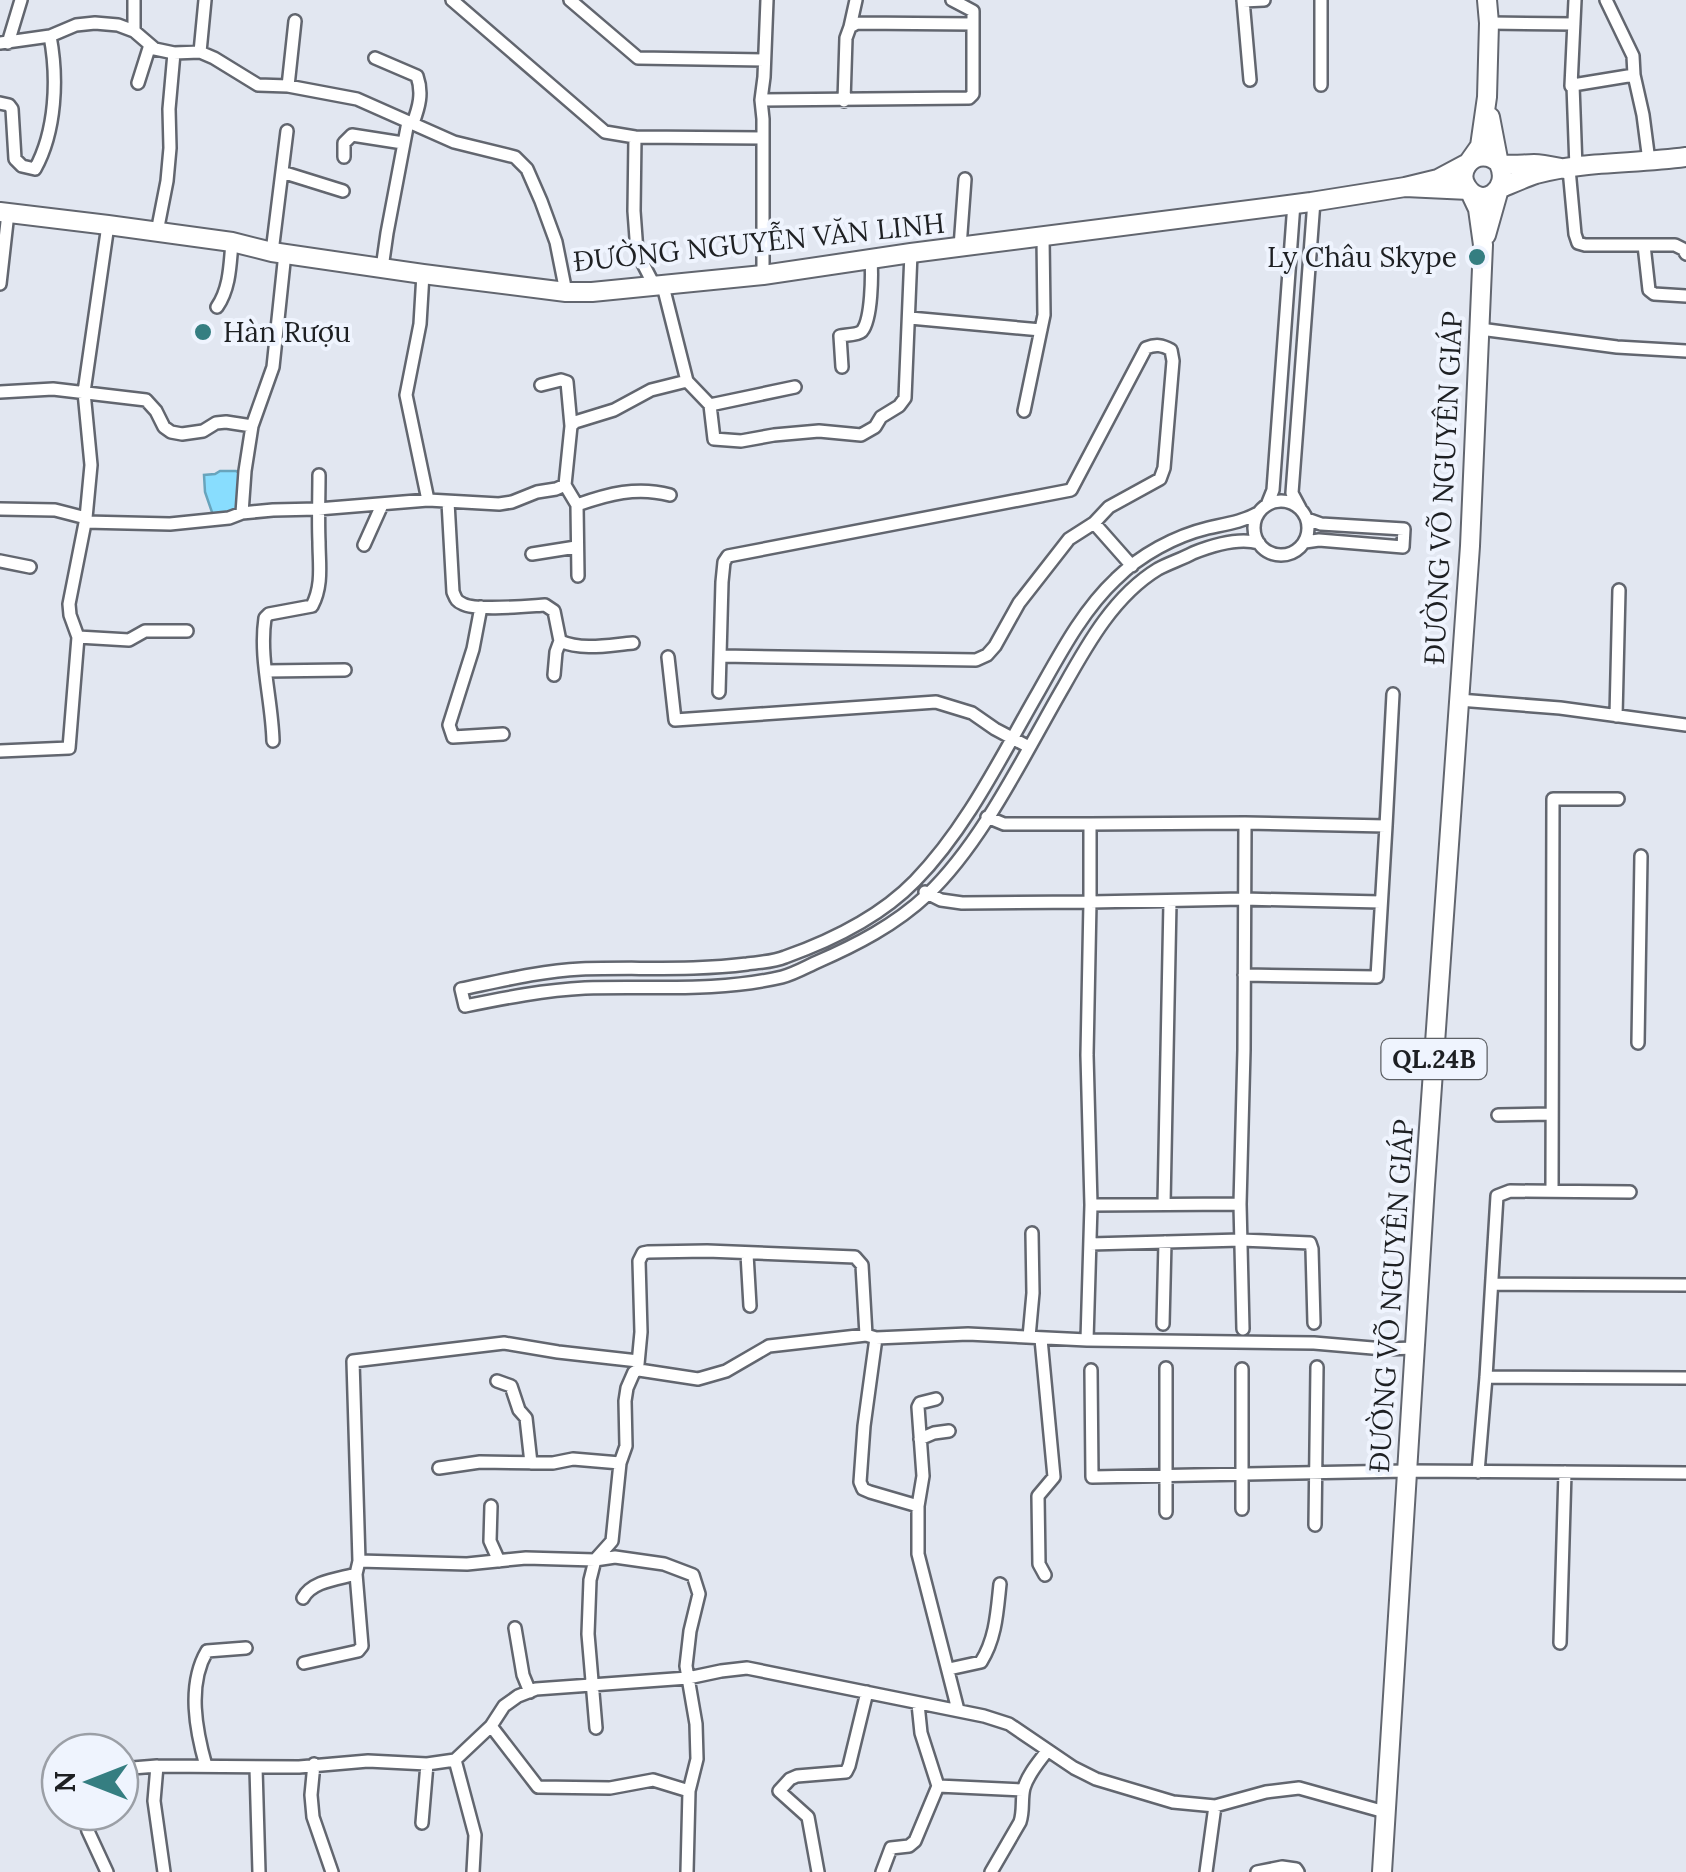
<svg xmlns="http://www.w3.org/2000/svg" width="1686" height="1872" font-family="Lora,serif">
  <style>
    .water { fill: #88ddfe; stroke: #68a4bc; stroke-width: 2.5 }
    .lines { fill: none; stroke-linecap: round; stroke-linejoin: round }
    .minor-casing { stroke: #62666f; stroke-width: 16 }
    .primary-casing { stroke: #62666f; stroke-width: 22 }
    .minor { stroke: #fff; stroke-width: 11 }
    .primary { stroke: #fff; stroke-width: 18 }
    .poi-dot { fill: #357e81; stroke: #eff4fe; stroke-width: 4 }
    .labels { text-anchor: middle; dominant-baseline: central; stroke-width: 8; stroke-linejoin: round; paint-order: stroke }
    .shield { fill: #eff4fe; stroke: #5d6065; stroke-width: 2.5 }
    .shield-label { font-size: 25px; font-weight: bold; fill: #1e2023 }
    .street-label { font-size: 28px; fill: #1e2023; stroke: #eff4fe }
    .poi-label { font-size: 28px; fill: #1e2023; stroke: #eff4fe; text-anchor: end }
  </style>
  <rect width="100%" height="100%" fill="#e2e7f1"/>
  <path class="water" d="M220 471H236L242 475 241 509 214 518 205 492 204 475 215 474Z"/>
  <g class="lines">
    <defs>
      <path id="minor" d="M452 0 605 132 635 137
        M570 0 638 58 764 60
        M1243 0 1250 80
        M1321 0V85
        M1575 0 1571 86 1573 85 1576 168
        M1606 0 1633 56 1634 75 1643 115 1649 161
        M1243 1 1264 0
        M1489 23 1574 24
        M850 27 856 0
        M134 31V0
        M0 43 50 36 76 25 95 23 118 25 134 31 155 49 174 53 200 52 214 58 258 85 288 86 357 99 454 142 515 157 527 169 541 201 556 242 566 292
        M8 43 21 0
        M200 52 205 0
        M375 58 417 76C423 93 419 107 413 123
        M138 83 150 45
        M1573 85 1634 75
        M288 86 295 21
        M761 100 969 98 973 94V11L952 0
        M844 101 846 38 850 27 857 23 973 24
        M0 103 9 105 12 109 15 159 22 166 35 169C56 131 58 78 50 36
        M344 157V143L352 135 403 143
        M1569 169 1575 234 1578 243 1585 245H1675L1683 249 1686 254
        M282 172 343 191
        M157 232 167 181 170 148 169 109 174 53
        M1644 245 1649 290 1654 294 1686 296
        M960 247 965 179
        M272 252 287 131
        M382 268 387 233 408 122
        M423 274 420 324 406 395 428 500
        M763 275V119L761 100 764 77 767 0
        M0 284 8 213
        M663 286 687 381 710 405 714 439 741 441 774 435 819 431 861 435 875 427 881 417 899 406 905 398 911 253
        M655 287 637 252 634 211 635 137 762 138
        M217 307C230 288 230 265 232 242
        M910 318 1041 330
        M1480 329 1617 347 1686 351
        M842 367 840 336C845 335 858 335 862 331 872 319 872 274 871 259
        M541 385 561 380 567 382 571 426
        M0 392 53 389 146 400 156 411 164 427 171 432 182 434 203 431 216 423 226 422 252 426
        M710 405 795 387
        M1024 411 1044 315 1043 237
        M1254 528a27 27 0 1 1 54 0a27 27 0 1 1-54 0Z
        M448 502 453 592C456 599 456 601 463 604 476 611 528 606 545 605L554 611 560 641C583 651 609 645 633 643
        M577 505C608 494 637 486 670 495
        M1267 505 1273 490 1294 203
        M1300 508 1292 493 1314 201
        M0 509 55 510 86 518
        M242 513 245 471 252 426 273 367 285 253
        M1258 513C1242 522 1226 524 1208 528 1175 536 1140 555 1116 579 1083 610 1061 652 1039 691 1002 755 967 828 915 881 881 916 830 941 785 957 773 962 760 962 747 964 692 971 636 967 581 969 541 971 500 981 461 989L465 1006C504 998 545 990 585 988 650 986 718 992 782 977 794 974 806 967 817 962 856 945 895 925 927 895 983 842 1025 753 1064 686 1088 643 1115 595 1158 569 1169 563 1182 559 1193 553 1213 545 1238 537 1259 543
        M85 522 170 524 229 518 242 513 273 510 318 509 428 500 499 504 512 502 537 492 556 489 565 485
        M1094 523 1132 566
        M1305 542 1319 540 1403 547 1404 529 1321 524 1307 519
        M364 545 382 505
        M532 554 576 547
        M0 561 30 567
        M578 576 577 505 565 485 571 426 575 422 614 410 651 390 687 381
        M481 607 473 649 449 725 453 737 503 734
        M78 637 129 640 145 631H187
        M668 657 675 720 936 702 972 713 995 729 1029 747
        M266 671 345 670
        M554 675 556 652 560 641
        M719 692 722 582 724 562 728 556 1071 490 1146 348C1156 344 1162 345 1171 350L1173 361 1164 468 1160 479 1109 507 1094 523 1069 539 1019 603 995 646 987 655 976 660 721 656
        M1459 700 1560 708 1686 725
        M1616 716 1619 590
        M273 741C272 700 259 659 265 618L269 614 312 606C323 585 319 564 319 542 318 520 319 497 319 475
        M0 751 69 748 78 637 70 615 69 604 86 518 91 465 84 392 108 225
        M987 817 1004 824H1090
        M925 892 941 900 962 903 1090 902 1087 1055 1091 1205 1087 1340
        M1381 902 1243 899 1090 902V824L1245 823 1386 826 1393 694
        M1244 975 1377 977 1386 826
        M1638 1043 1641 856
        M1498 1115 1552 1114
        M1552 1191 1553 799H1618
        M1164 1204 1170 902
        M1091 1205 1240 1204
        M1090 1244 1241 1240 1310 1243 1312 1249 1314 1323
        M747 1254 750 1306
        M1492 1284 1686 1285
        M1163 1324 1165 1242
        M1243 1329 1240 1204 1244 1050 1245 823
        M1029 1337 1033 1293 1032 1233
        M876 1338 864 1426 860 1482 863 1489 870 1492 918 1506V1554L958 1710
        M1041 1339 1054 1477 1038 1496 1039 1564 1045 1575
        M638 1364 641 1332 639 1261 643 1253 648 1252 707 1251 855 1257 862 1265 866 1335
        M1091 1370 1092 1477 1407 1471 1686 1473
        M1486 1377 1686 1378
        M497 1381 511 1386 519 1410 526 1418 531 1463
        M920 1439 934 1433 949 1431
        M439 1468 480 1462 553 1463 573 1459 620 1463
        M1478 1472 1486 1377 1497 1196 1510 1191 1630 1192
        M491 1506 490 1541 499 1561
        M918 1506 923 1476 918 1407 920 1403 936 1399
        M1242 1509V1369
        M1166 1512V1368
        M1315 1525 1317 1367
        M359 1561 467 1564 526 1558 595 1560 615 1557 664 1564 693 1575 699 1594 690 1631 686 1666 696 1724 697 1759 689 1791 687 1872
        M303 1598C312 1581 338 1579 356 1574
        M515 1628 523 1675 530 1692
        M1560 1643 1565 1472
        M304 1663 358 1651 362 1646 356 1574 359 1561 353 1361 504 1343 558 1352 638 1361
        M949 1669 981 1662C996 1638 997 1612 1000 1584
        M491 1726 538 1787 610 1788 653 1780 689 1791
        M596 1728 588 1634 590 1580 595 1560 612 1541 620 1463 626 1446 625 1401 627 1388 634 1372 639 1370 698 1379 726 1371 769 1346 866 1335 876 1338 968 1334 1087 1340 1314 1343 1384 1349 1415 1348
        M455 1760 475 1835 473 1872
        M314 1764 311 1795 313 1817 332 1872
        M157 1766 154 1801 164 1872
        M206 1766C196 1731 187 1685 207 1651L246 1648
        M256 1768 259 1872
        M120 1769 157 1766 299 1767 368 1761 427 1764 455 1760 491 1726 504 1706 518 1696 536 1689 688 1678 721 1671 747 1668 984 1716 1009 1724 1074 1768 1096 1779 1173 1802 1215 1806 1266 1792 1299 1788 1385 1812
        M938 1786 1023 1790
        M83 1812 88 1831 107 1872
        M422 1823 427 1764
        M818 1872 808 1817 779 1791 790 1779 797 1776 846 1772 849 1766 867 1692
        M882 1872 891 1848 909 1846 915 1841 938 1786 921 1733 918 1704
        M991 1872 1020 1822C1024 1810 1021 1799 1024 1788 1028 1774 1039 1762 1047 1751
        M1206 1872 1215 1806
        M1257 1872 1282 1867 1296 1869 1298 1872"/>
      <path id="primary" d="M1490 117 1499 164C1511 189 1482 210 1467 187 1457 173 1470 153 1488 157 1493 158 1497 162 1502 164 1511 166 1524 164 1534 164 1544 164 1555 167 1565 169
        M0 212 108 225 232 242 272 252 423 274 566 292H592L763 275 911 253 1311 202 1405 187 1438 179 1468 163 1480 146 1487 97 1489 23 1487 0
        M1486 235 1499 189C1511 184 1524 178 1536 174 1584 161 1637 164 1686 157
        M1382 1872 1425 1185 1470 546 1483 245 1478 209 1469 190 1405 187"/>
    </defs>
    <use href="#minor" class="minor-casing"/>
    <use href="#primary" class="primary-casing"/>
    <use href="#minor" class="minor"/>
    <use href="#primary" class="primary"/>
  </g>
  <g class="poi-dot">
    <circle cx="1477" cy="257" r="10"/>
    <circle cx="203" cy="332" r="10"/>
  </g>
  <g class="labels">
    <rect class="shield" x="1381.5" y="1039" width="105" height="40" rx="8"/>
    <g class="shield-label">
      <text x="1434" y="1059">QL.24B</text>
    </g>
    <g class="street-label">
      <text transform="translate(759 242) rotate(-6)">ĐƯỜNG NGUYỄN VĂN LINH</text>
      <text transform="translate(1443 488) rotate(-87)">ĐƯỜNG VÕ NGUYÊN GIÁP</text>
      <text transform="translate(1391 1296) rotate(-86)">ĐƯỜNG VÕ NGUYÊN GIÁP</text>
    </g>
    <g class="poi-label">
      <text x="1457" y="257">Ly Châu Skype</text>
      <text x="223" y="332" text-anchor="start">Hàn Rượu</text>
    </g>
  </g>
  <g transform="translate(90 1782) rotate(270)"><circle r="48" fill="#eff4fe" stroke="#9b9fa6" stroke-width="2.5"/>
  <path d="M0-8L18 38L0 25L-18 38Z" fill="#357e81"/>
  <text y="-15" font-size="28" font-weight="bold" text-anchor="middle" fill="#1e2023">N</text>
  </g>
</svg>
